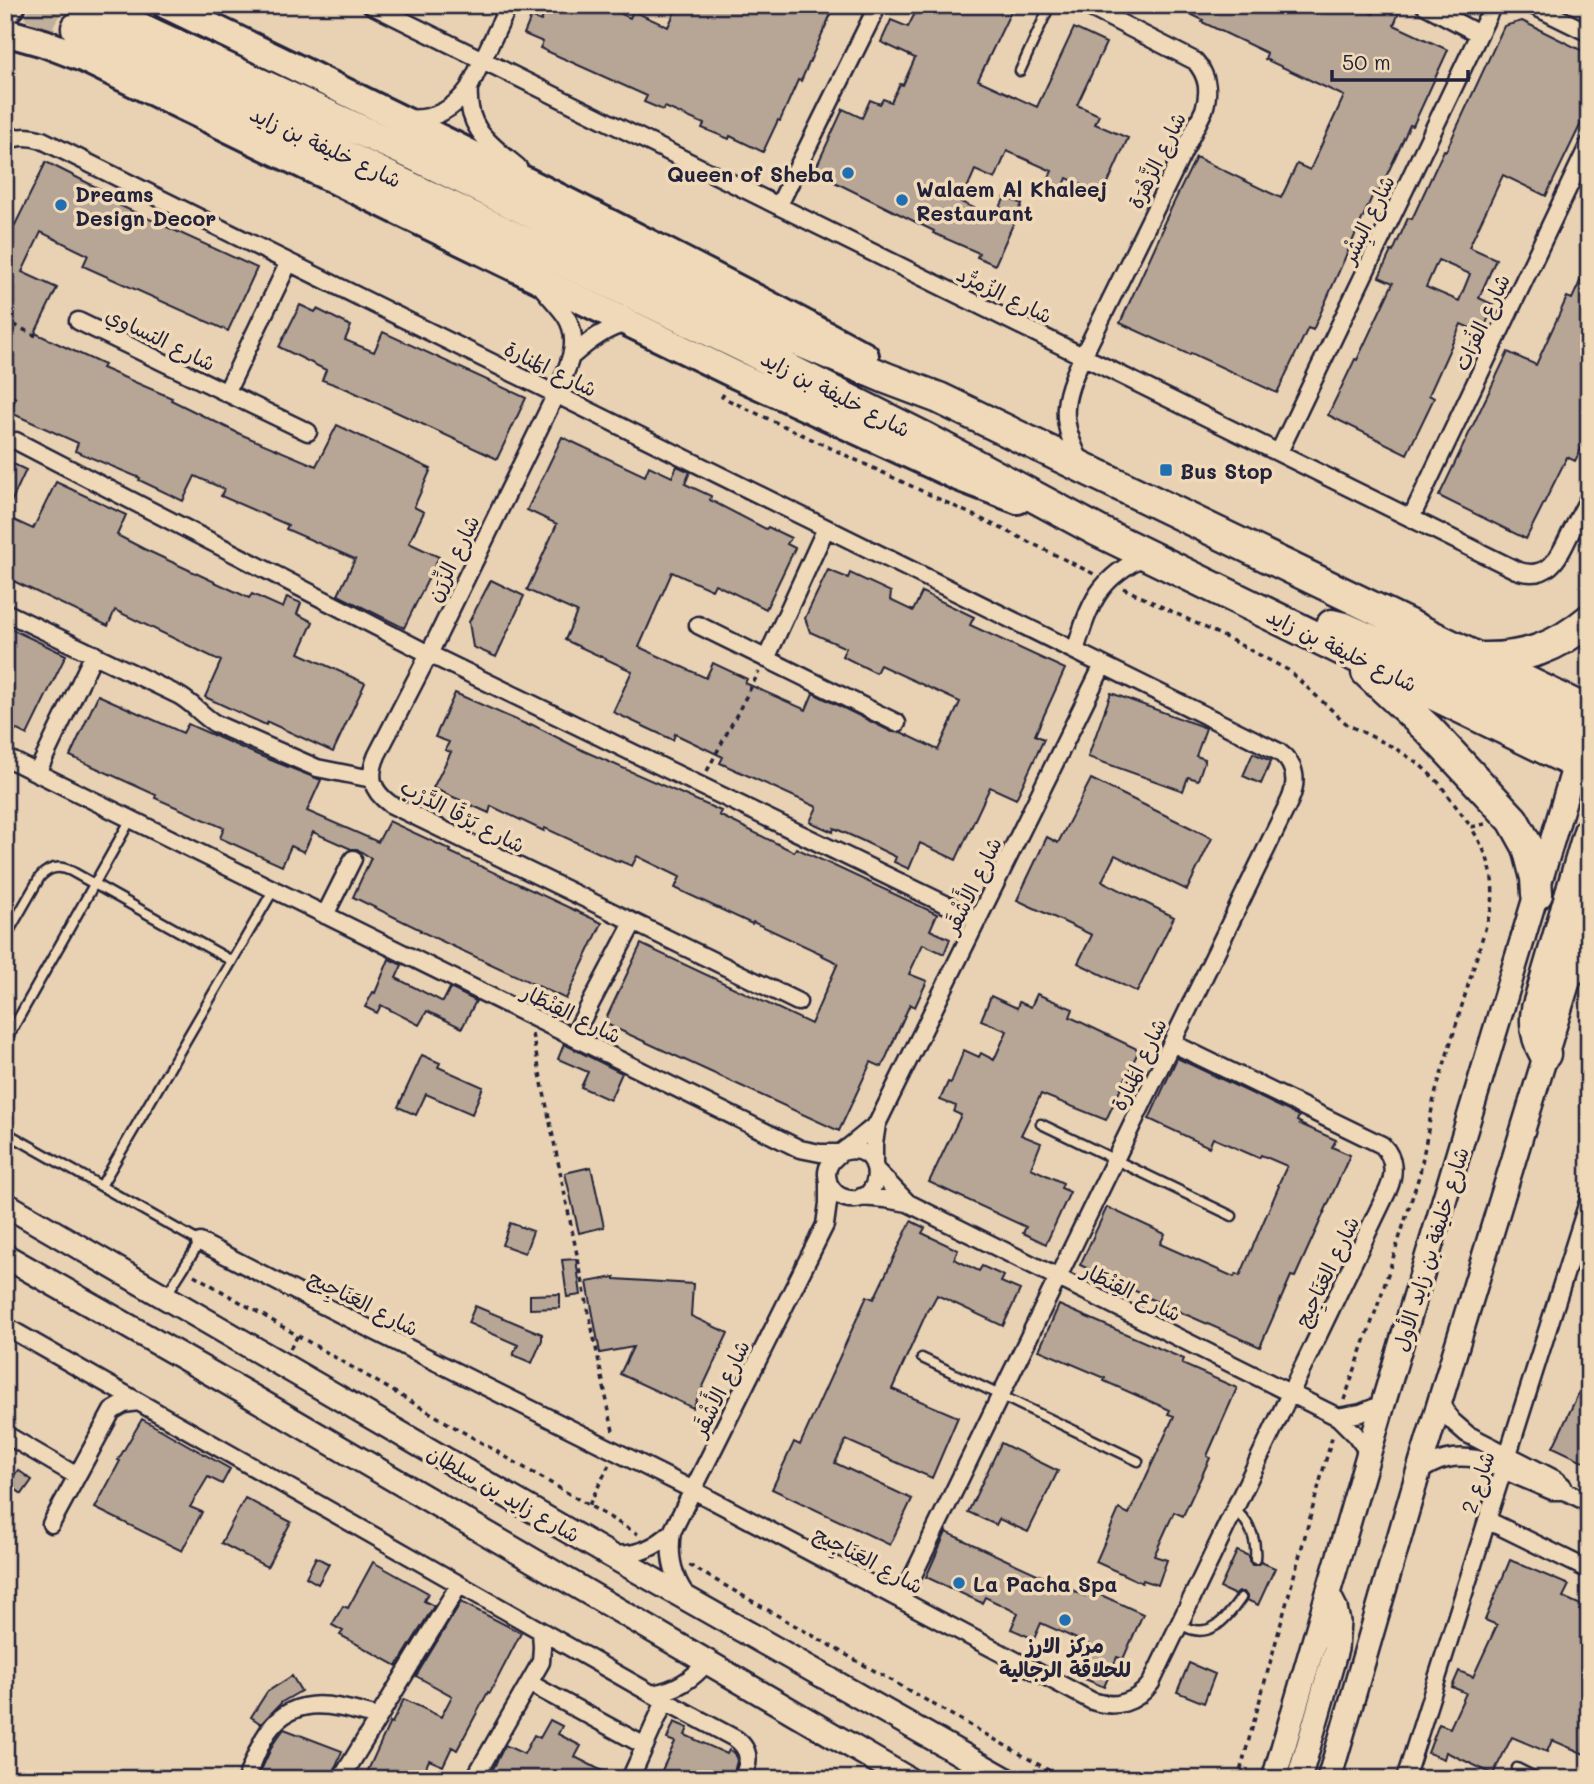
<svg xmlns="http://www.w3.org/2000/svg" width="1594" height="1784" font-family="Mali,'Playpen Sans Arabic',sans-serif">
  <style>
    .building { fill: #b7a695; stroke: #22223b; stroke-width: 2; fill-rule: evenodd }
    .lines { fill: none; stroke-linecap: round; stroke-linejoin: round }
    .highway-tunnel { stroke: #c0af9b; stroke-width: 30; stroke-dasharray: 30 15; stroke-linecap: butt }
    .lane-casing { stroke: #22223b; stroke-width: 13 }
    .street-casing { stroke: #22223b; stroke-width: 21 }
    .secondary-casing { stroke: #22223b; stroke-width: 28 }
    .primary-casing { stroke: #22223b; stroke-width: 32 }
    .highway-casing { stroke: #22223b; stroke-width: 35 }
    .path { stroke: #22223b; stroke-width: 3.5; stroke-dasharray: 5 5; stroke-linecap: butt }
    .lane { stroke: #f0d9b8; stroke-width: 8 }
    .street { stroke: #f0d9b8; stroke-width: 16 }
    .secondary { stroke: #f0d9b8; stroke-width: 23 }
    .primary { stroke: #f0d9b8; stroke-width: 26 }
    .highway { stroke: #f0d9b8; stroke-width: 30 }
    .poi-dot { fill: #1f6fb2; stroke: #f0d9b8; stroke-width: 2.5 }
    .labels { text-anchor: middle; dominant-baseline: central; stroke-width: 7; stroke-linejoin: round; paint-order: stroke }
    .street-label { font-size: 21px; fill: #22223b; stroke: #f0d9b8 }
    .poi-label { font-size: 21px; font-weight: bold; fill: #22223b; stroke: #f0d9b8; text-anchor: start }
  </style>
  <rect width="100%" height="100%" fill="#e8d2b3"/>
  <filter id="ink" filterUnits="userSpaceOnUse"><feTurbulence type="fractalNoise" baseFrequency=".0143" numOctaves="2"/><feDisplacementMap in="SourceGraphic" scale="14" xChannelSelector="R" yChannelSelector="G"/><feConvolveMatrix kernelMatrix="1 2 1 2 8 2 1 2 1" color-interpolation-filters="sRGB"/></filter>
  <g filter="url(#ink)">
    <path class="building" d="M548 5H602L630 18 633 11 668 27 678 5H835L801 81 798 80 780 121 778 120 763 152 730 136 729 139 702 128 704 124 665 107 663 110 644 102 647 96 540 48 543 42 524 34 531 17 541 21Z
      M919 5H1014L978 80 1037 107 1074 28 1106 43 1077 105 1099 115 1095 124 1128 138 1103 194 1067 178 1060 195 1044 188 1052 171 1007 151 995 179 975 170 961 202 995 218 1005 197 1022 204 995 265 977 257 979 253 933 233 934 231 814 172 843 109 862 118 870 100 880 104 883 99 891 102 900 84 903 85 915 58 881 42 891 20 908 27Z
      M1171 5H1355L1373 14 1377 5H1402L1394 25 1448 50 1413 126 1410 125 1379 192 1375 190 1313 330 1308 328 1277 393 1191 353 1190 355 1120 323 1164 227H1162L1196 157 1281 198 1297 164 1310 170 1344 96 1265 59 1267 53 1202 22 1203 20Z
      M1522 21 1589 54V107L1546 196 1503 175 1469 247 1496 259 1479 298 1494 305 1482 333 1461 324 1429 395 1434 398 1407 454 1328 415 1355 359 1357 360 1393 283 1379 277 1391 251 1393 252 1408 218 1412 219 1444 150 1446 151 1504 26ZM1438 260 1470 274 1459 301 1426 287Z
      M46 162 104 191 101 197 257 268 228 331 83 266 88 255 41 232 22 272 57 288 35 333 104 365 102 368 172 398 171 400 240 434 316 466 337 425 431 469 414 507 424 512 409 543 439 557 404 628 338 595 355 559 286 529 288 525 221 496 224 489 195 476 183 501 139 480 140 478 75 451 78 443 9 412 16 398 5 393V228L12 231Z
      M1589 262V433L1575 461 1567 457 1526 539 1439 496 1508 352 1536 365 1567 297 1572 299Z
      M300 305 315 312 317 309 351 326 345 340 374 352 383 332 526 398 497 459 347 389 322 380 326 370 279 347Z
      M562 437 645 476 649 466 672 477 677 466 690 472 685 484 711 496 710 500 766 529 768 527 791 538 787 544 795 548 766 609 715 584 712 590 672 572 639 647 706 678 713 663 747 679 745 683 806 710 813 693 892 732H901L938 750 960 702 880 665 876 673 842 656 846 648 810 632 805 618 828 570 848 578 850 573 891 592 890 600 913 611 922 592 974 617 970 625 1065 669 1035 735 1044 739 1016 799 990 787 956 860 920 843 909 869 894 862 896 857 861 840 834 828 833 832 810 822 817 807 720 763 723 757 675 734 673 740 613 712 632 671 565 640 577 612 527 590 557 524 527 510Z
      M5 460 26 470 5 515Z
      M56 482 126 515 117 535 144 549 249 598 252 594 283 608 287 597 301 603 297 614 313 622 299 653 365 683 333 752 268 722 266 725 205 697 221 661 115 610 108 626 5 577V516L33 529Z
      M491 580 524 596 496 657 473 647 469 622Z
      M5 626 66 655 27 735 5 724Z
      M455 693 530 726 531 724 584 751 721 811 719 815 794 852 796 848 937 914 930 930 950 939 944 954 923 944 909 974 927 981 920 996 915 1007 910 1004 882 1067 871 1062 839 1131 604 1023 641 944 811 1024 838 963 821 955 822 954 753 922 752 924 675 888 680 877 637 856 632 866 620 861 619 862 545 828 544 831 491 806 489 813 433 788 451 752 445 750 449 742 435 737Z
      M1111 693 1206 728 1196 756 1205 759 1198 780 1188 777 1183 791 1088 757Z
      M98 695 183 733 188 724 258 755 321 780 307 811 378 842 389 821 451 850 450 852 602 923 566 999 420 931 421 930 353 897 371 858 357 849H351L313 832 304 852 291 846 282 866 220 838 224 828 155 798 156 795 70 756Z
      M1253 753 1271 761 1261 784 1243 776Z
      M1091 779 1212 838 1187 890 1115 855 1102 881 1174 917 1137 992 1078 963 1092 935 1017 900 1047 837 1058 843Z
      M389 959 402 965 396 978 443 1002 450 988 476 1001 462 1028 427 1011 419 1025 381 1005 377 1013 365 1007 373 992 375 993Z
      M1037 994 1073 1009 1070 1017 1139 1050 1106 1120 1041 1094 1021 1135 1041 1143 1031 1168 1063 1183 1061 1188 1070 1192 1046 1244 1023 1233 1026 1227 929 1182 961 1115 954 1112 956 1106 940 1100 948 1082 951 1083 964 1050 979 1057 981 1053 994 1060 1007 1031 981 1020 991 996 1017 1008 1019 1002 1031 1007Z
      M564 1044 622 1073 610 1100 581 1087 588 1072 558 1059Z
      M422 1055 440 1063 438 1067 483 1087 472 1114 426 1094 416 1115 398 1107Z
      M1177 1058 1299 1116 1297 1121 1301 1123 1300 1124 1336 1140 1332 1147 1350 1155 1295 1277 1291 1276 1260 1347 1146 1297V1296L1080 1265 1107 1207 1165 1234 1160 1244 1234 1277 1236 1274 1240 1276 1279 1186 1278 1185 1287 1166 1261 1155 1259 1158 1213 1138 1209 1147 1149 1119Z
      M591 1167 604 1227 579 1233 565 1173Z
      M911 1221 925 1228 922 1233 958 1250 954 1259 979 1271 982 1266 1004 1276 1001 1282 1020 1290 1003 1326 937 1295 930 1308 929 1307 892 1389 958 1417 932 1478 846 1440 835 1463 912 1499 890 1545 772 1489 794 1442 800 1445 867 1296 874 1299Z
      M510 1223 533 1231 525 1253 502 1245Z
      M576 1259 581 1295 567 1297 562 1260Z
      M615 1277V1279L693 1284 691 1316 728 1333 693 1408 620 1374 633 1347 600 1353 587 1282Z
      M560 1294V1308L530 1309V1295Z
      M1059 1305 1184 1359 1182 1364 1237 1388 1207 1456 1210 1458 1183 1516 1174 1512 1154 1556 1167 1560 1158 1585 1143 1580 1142 1583 1096 1562 1119 1509 1129 1514 1174 1416 1168 1414 1170 1410 1104 1381 1105 1378 1039 1350Z
      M475 1306 542 1334V1340L532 1363 513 1355 518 1345 468 1323Z
      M1589 1371V1464L1553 1447Z
      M142 1419 230 1469 222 1484 208 1477 190 1507 202 1512 182 1551 95 1508 120 1461 118 1460Z
      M1001 1443 1058 1471 1028 1532 999 1519 996 1525 968 1512Z
      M18 1470 32 1480 22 1494 8 1484Z
      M245 1498 291 1522 267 1567 221 1543Z
      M946 1532 1085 1596 1088 1589 1143 1614 1123 1659 1117 1657 1104 1687 1075 1675 1088 1644 1041 1623 1034 1639 1011 1629 1018 1613 985 1597 982 1603 926 1577Z
      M1237 1551 1249 1556V1561L1252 1565H1257L1261 1562 1275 1568 1258 1605 1247 1600V1596L1244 1592H1239L1235 1595 1220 1588Z
      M316 1557 329 1564 318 1584 306 1577Z
      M1510 1560 1569 1585 1563 1597 1581 1605 1579 1610 1589 1614V1756L1552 1740 1547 1752 1512 1737 1493 1774 1446 1752 1444 1759 1428 1753 1439 1724 1450 1728 1466 1693 1452 1687 1459 1671 1473 1677 1497 1625 1485 1620Z
      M373 1562 428 1593 424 1601 434 1606 397 1666 340 1635 343 1631 332 1625 343 1606 348 1608Z
      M461 1602 521 1633 490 1693 488 1692 457 1750 452 1747 443 1766 429 1760 421 1779H364L390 1722 392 1723 404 1699 441 1717 452 1696 416 1676Z
      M1189 1663 1215 1674 1204 1703 1177 1692Z
      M292 1676 301 1691 282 1702 261 1724 251 1717 267 1692Z
      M550 1720 562 1726 558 1734 581 1746 575 1757 618 1779H488L505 1745 524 1754 534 1735 540 1738Z
      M674 1722 688 1728 685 1735 727 1754 729 1750 735 1753 737 1761 732 1779 720 1774 718 1779H658L675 1742 667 1739Z
      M284 1729 342 1751 331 1779H257L273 1744Z"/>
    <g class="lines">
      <path class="highway-tunnel" d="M31 5 77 28"/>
      <defs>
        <path id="lane" d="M1020 71 1050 5
          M5 938 40 877C49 867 59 865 71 871L232 961
          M5 1042 131 819
          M1041 1124 1232 1216
          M5 1132 200 1242 167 1294
          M101 1186 274 889
          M922 1358 1138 1461
          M1235 1510C1250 1523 1257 1539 1255 1559
          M1180 1624C1208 1642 1226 1620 1241 1598
          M1517 1768 1539 1779"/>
        <path id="street" d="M371 5 1516 570C1549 582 1559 557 1571 532 1577 521 1583 509 1589 498
          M1424 5 1479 34
          M1532 5 1589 33
          M469 88C466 129 489 143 518 167
          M406 118C433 121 454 109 469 88L509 5
          M5 141C19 136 28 136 42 140L1279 752C1296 764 1298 781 1290 800L901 1600
          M779 205 878 5
          M540 285C548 295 557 304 565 315 583 342 567 368 556 394L429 654 377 755C368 776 371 790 390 804L798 1002
          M78 321 308 432
          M572 356C589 341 607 327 629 323
          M226 393 289 262
          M16 441 429 654 978 920
          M1279 452 1493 5
          M1083 466C1059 421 1061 402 1083 356L1204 110C1210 91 1208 76 1195 61L1085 5
          M1411 518 1589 144
          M5 612 178 695C193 703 202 716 216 724L317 768 372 779
          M698 625 897 723
          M1075 651C1090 603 1098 577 1148 555
          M766 659 826 528
          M5 757 800 1149 820 1153H840
          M37 773 94 654
          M325 915 353 859
          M573 1037 633 923
          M842 1152C887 1138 886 1209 845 1198 838 1196 832 1190 829 1184 821 1164 838 1155 851 1145 860 1138 868 1131 877 1124
          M874 1165V1144L877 1124 1103 665
          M876 1170 908 1203
          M861 1197 885 1199 908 1203 1338 1417 1355 1434 1369 1453
          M200 1242 320 1304 693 1490 1092 1701C1116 1709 1136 1703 1151 1683L1388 1190C1395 1174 1395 1158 1382 1145L1172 1043
          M5 1326 652 1694 736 1739C751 1750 750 1763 742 1779
          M1440 1401 1451 1420 1467 1434 1555 1479 1563 1486 1565 1491
          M1338 1417 1361 1413 1383 1404
          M5 1434 77 1476
          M1418 1473C1437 1459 1454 1455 1477 1459L1552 1491H1565L1589 1503
          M1487 1520 1589 1570
          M51 1524 112 1411 124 1404 138 1402
          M611 1554C635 1557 655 1548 672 1532
          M689 1599C673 1579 668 1556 672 1532L825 1225 828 1203V1180
          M529 1683 645 1746
          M652 1694C676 1690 692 1680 708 1661
          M246 1779C252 1765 257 1751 264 1738 291 1690 336 1706 378 1717
          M341 1779 459 1585
          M474 1779 541 1662 542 1647 541 1631
          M630 1779 665 1701
          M1405 1779 1589 1199"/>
        <path id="secondary" d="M5 1204 608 1554 1005 1779
          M5 1256 251 1396 908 1779
          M1274 1779 1383 1404 1580 748
          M1299 1779 1336 1649 1338 1622 1335 1608 1328 1594
          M1329 1779 1418 1473 1589 913"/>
        <path id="primary" d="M166 5C322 80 477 155 631 234 709 274 788 314 865 356
          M5 12 12 5
          M5 32 44 43 83 58 734 374 958 477 1018 500"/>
        <path id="highway" d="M89 5 414 155 785 335 886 378 939 398 1589 712
          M77 28 742 346 927 439 1098 531 1589 770
          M1332 625 1344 628 1584 736H1589
          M1480 658C1524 659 1556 648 1589 620
          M1367 672 1429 730 1513 820 1528 847 1536 878 1537 894
          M1572 970 1589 942
          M1545 1054C1537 1040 1534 1026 1537 1009L1589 832"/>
      </defs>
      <use href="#lane" class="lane-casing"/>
      <use href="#street" class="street-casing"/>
      <use href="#secondary" class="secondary-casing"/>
      <use href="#primary" class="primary-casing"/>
      <use href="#highway" class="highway-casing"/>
      <path class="path" d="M5 320 36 336
        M724 394 722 397 1009 532 1094 574
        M1123 588 1231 640 1288 670 1348 725 1393 747 1418 763 1439 783 1471 827
        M707 771 759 672
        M532 1034 613 1431
        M194 1275 638 1534
        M290 1349 298 1335
        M1344 1400 1381 1296 1420 1173 1434 1098 1492 906C1495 872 1488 855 1471 827L1485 824
        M589 1505 609 1465
        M689 1565 1064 1779
        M1236 1779 1240 1772 1333 1434"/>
      <use href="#lane" class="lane"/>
      <use href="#street" class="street"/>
      <use href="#secondary" class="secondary"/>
      <use href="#primary" class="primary"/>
      <use href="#highway" class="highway"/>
    </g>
  </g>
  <g class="poi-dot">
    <circle cx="848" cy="173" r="7"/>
    <circle cx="902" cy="200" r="7"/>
    <circle cx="61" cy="205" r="7"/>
    <rect x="1159" y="463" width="14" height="14" rx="3.5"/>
    <circle cx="959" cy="1583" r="7"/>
    <circle cx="1065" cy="1620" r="7"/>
  </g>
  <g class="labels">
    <g class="street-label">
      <text transform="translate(326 146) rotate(25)">شارع خليفة بن زايد</text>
      <text transform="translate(1156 160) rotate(-64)">شارع الزَّهْرَة</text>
      <text transform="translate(1367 219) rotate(-64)">شارع البِشْر</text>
      <text transform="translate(1005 294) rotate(26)">شارع الزُمرُّد</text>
      <text transform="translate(1481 322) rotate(-65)">شارع الفُرَات</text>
      <text transform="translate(161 338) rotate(26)">شارع التساوي</text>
      <text transform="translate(551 368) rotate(26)">شارع المَنارة</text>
      <text transform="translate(836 393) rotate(27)">شارع خليفة بن زايد</text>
      <text transform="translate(452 558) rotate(-64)">شارع الزِّرَن</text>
      <text transform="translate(1342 649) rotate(26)">شارع خليفة بن زايد</text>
      <text transform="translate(463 815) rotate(27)">شارع بَرْقَا الدَّرْب</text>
      <text transform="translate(972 885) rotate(-64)">شارع الأَشْقَر</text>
      <text transform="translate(572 1013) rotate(26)">شارع القِنْطَار</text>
      <text transform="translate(1138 1064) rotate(-64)">شارع المَنارة</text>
      <text transform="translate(1430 1249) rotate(-73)">شارع خليفة بن زايد الأول</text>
      <text transform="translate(1326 1271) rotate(-64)">شارع العَنَاجِيج</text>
      <text transform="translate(1132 1291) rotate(26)">شارع القِنْطَار</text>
      <text transform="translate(364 1302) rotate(27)">شارع العَنَاجِيج</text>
      <text transform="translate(720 1388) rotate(-64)">شارع الأَشْقَر</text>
      <text transform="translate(1477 1482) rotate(-72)">شارع 2</text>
      <text transform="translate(504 1493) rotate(30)">شارع زايد بن سلطان</text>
      <text transform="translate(869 1559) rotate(28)">شارع العَنَاجِيج</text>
    </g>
    <g class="poi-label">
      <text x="834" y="173" text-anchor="end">Queen of Sheba</text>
      <text x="916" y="188">Walaem Al Khaleej<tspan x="916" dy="24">Restaurant</tspan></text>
      <text x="75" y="193">Dreams<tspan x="75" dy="24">Design Decor</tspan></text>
      <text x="1180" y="470">Bus Stop</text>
      <text x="973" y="1583">La Pacha Spa</text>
      <text x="1065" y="1644" text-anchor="middle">مركز الارز<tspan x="1065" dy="24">للحلاقة الرجالية</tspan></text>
    </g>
  </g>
  <rect width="1594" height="1784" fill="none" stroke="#f0d9b8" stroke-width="28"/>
  <rect x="14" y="14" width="1566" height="1756" fill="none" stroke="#22223b" stroke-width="2.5" filter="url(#ink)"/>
  <path d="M1332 70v10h136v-10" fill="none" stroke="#22223b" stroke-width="3.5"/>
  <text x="1342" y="70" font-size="21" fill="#22223b" stroke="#f0d9b8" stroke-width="5" paint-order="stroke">50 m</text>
</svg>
